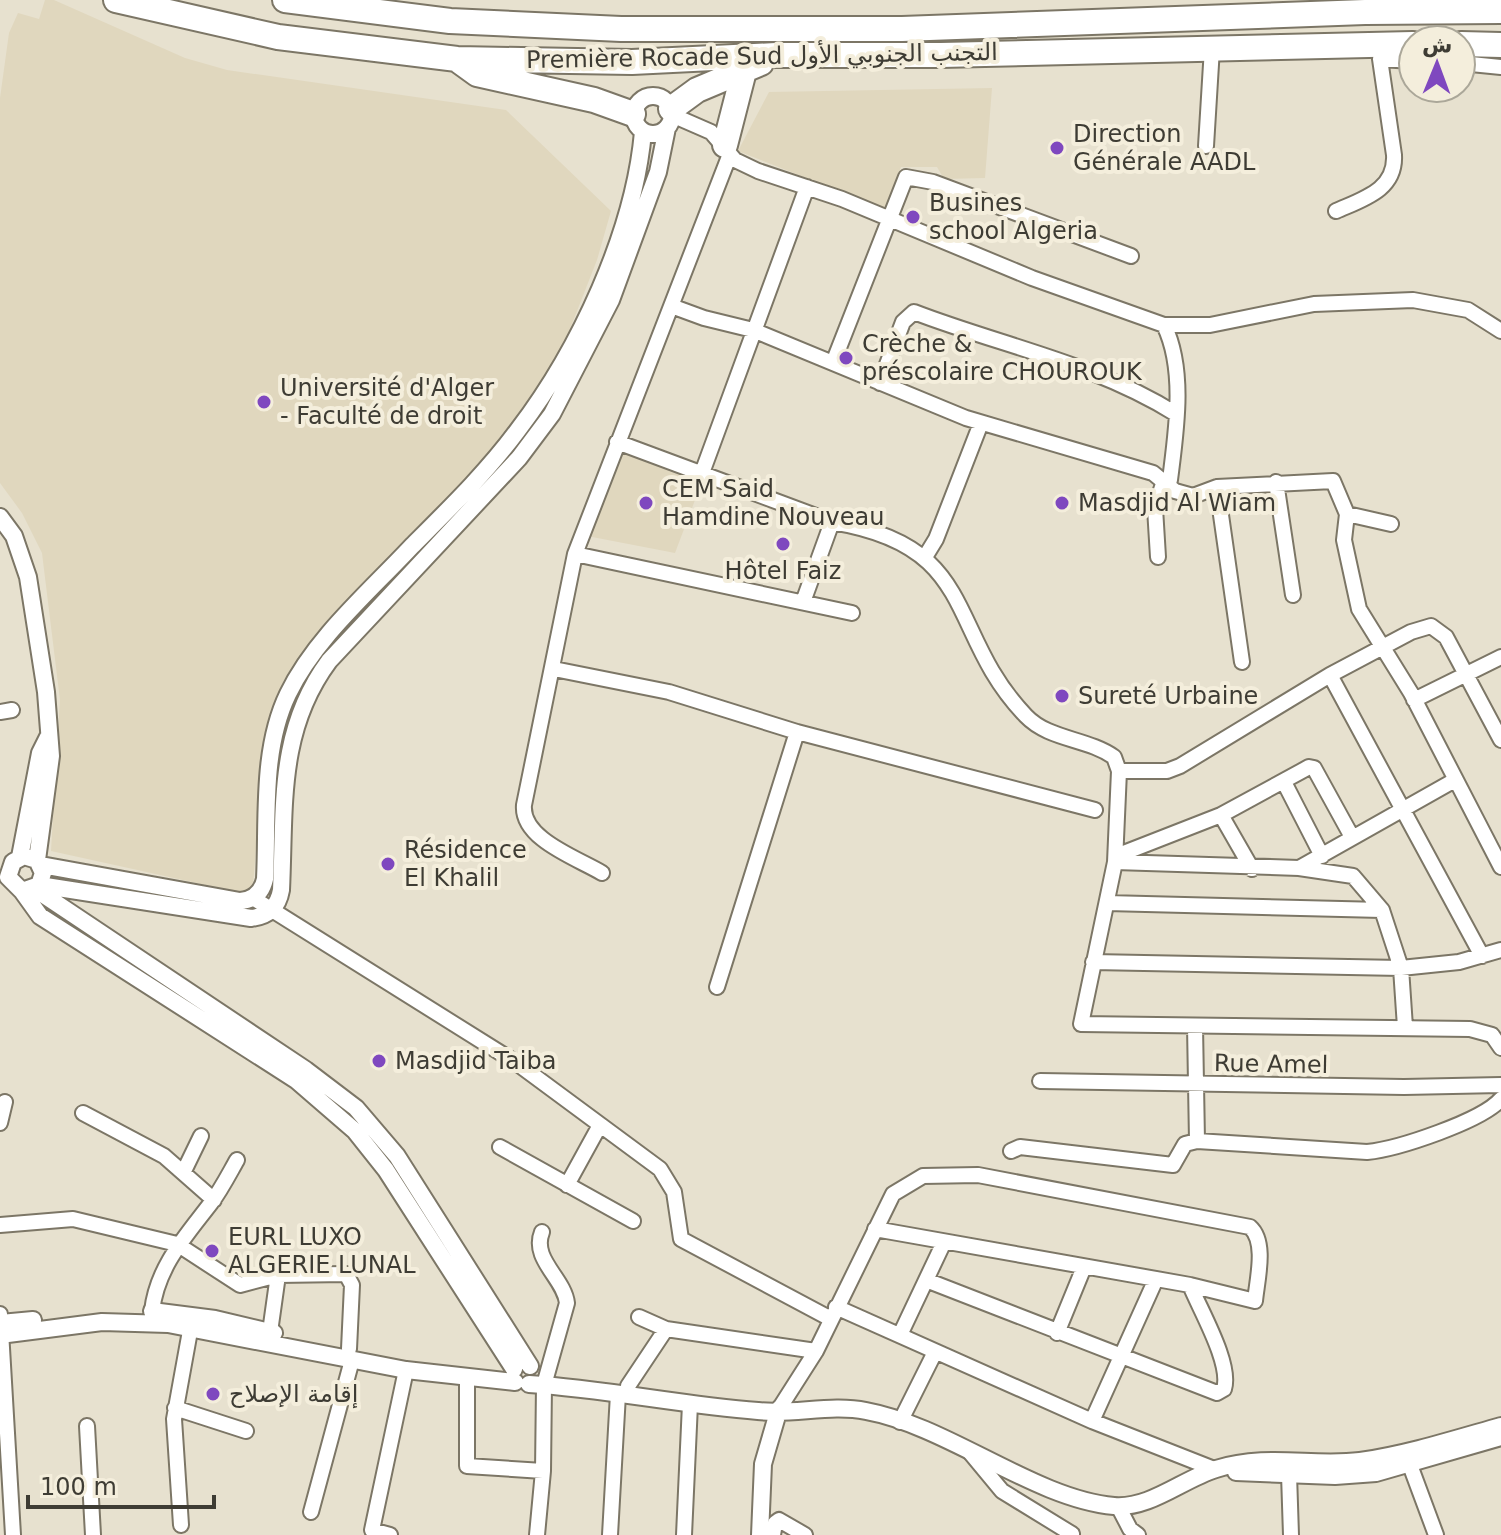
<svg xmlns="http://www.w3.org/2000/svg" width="1501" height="1535" font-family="'DejaVu Sans',Cairo,sans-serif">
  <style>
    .built { fill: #e0d7be }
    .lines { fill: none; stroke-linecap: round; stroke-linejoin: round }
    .minor-casing { stroke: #7c7666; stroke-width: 18 }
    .tertiary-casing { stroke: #7c7666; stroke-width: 20 }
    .motorway-casing { stroke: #7c7666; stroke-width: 28 }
    .minor { stroke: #fff; stroke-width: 14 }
    .tertiary { stroke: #fff; stroke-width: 16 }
    .motorway { stroke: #fff; stroke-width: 24 }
    .poi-dot { fill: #7f48bf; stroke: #f4eedc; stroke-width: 3 }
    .labels { text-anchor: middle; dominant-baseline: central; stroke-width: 8; stroke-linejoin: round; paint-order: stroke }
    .street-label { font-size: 24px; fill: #3e3c34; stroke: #f4eedc }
    .poi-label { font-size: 24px; fill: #3e3c34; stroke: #f4eedc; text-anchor: start }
  </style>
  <rect width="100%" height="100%" fill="#e7e1cf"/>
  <path class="built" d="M45 0H54L185 58 227 70 506 110 611 211 597 260 559 357 497 448 284 680 264 745 253 886 242 893 51 851 60 700 42 553 22 513 0 483V98L9 33 18 13 39 19Z
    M992 88 985 178 944 179 937 167H901L887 210 738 151 769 92Z
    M620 443 706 471 675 553 587 536Z"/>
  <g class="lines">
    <defs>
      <path id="minor" d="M1461 63 1501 67
        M672 115 711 132 735 160 758 171 842 199 1032 278 1164 325H1210L1314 304 1413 300 1468 310 1501 331
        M1206 146 1212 48
        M1336 211C1363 199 1396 190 1394 155L1380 59 1413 61
        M674 307 704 318 753 330 966 418 1153 473 1175 491 1193 496 1217 487 1333 481 1347 514 1344 540 1359 609 1411 693 1501 867
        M833 363 906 177 933 182 1131 256
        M880 383 903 322 914 312C1002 346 1095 363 1176 414
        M617 442 832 522C981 546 945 632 1026 716 1049 740 1087 738 1114 757L1119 771 1115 862 1081 1024 1470 1029 1492 1035 1501 1048
        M702 473 807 187
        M1276 482 1293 595
        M1217 487 1242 662
        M1347 514 1391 524
        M575 554 852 613
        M925 557 936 539 981 423
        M1158 557 1155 508 1164 481 1170 480C1176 432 1186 370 1164 325
        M803 602 832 522
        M554 669 669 692 797 732 1095 810
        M1330 675 1482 956
        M1414 700 1501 657
        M0 712 12 710
        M1119 771H1167L1180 766 1330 675 1411 632 1431 626 1446 637 1501 740
        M1284 782 1322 856
        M1221 815 1252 869
        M1116 856 1221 815 1309 767 1314 768 1352 837
        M1115 862 1299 868 1353 876 1382 910 1401 968 1405 1027
        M1299 868 1455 780
        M602 873C577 858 521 839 524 805L575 554 730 154
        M253 898 518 1064 660 1169 674 1192 681 1239 831 1319
        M1107 903 1382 910
        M1093 962 1401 968 1459 962 1501 950
        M717 987 797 732
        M1195 1026 1197 1141
        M1040 1081 1404 1087 1501 1085
        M83 1113 164 1156 214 1200
        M0 1123 5 1102
        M500 1147 633 1221
        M1011 1151 1020 1147 1173 1165 1185 1144 1197 1141 1367 1152C1398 1149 1482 1121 1501 1099
        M184 1171 201 1136
        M567 1185 600 1125
        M0 1225 73 1219 177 1244 240 1285 278 1275 346 1274 352 1285 349 1349
        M926 1280 1217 1393 1224 1389C1232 1364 1200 1310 1190 1285
        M836 1307 1092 1421 1214 1469
        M152 1311C157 1267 185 1237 211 1203 221 1190 229 1174 237 1160
        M0 1314 13 1535
        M639 1317 666 1329 816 1351
        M270 1332 278 1275
        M1057 1333 1084 1267
        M900 1335 944 1242
        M467 1378V1466L543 1471
        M628 1386 666 1329
        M175 1408 246 1431
        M779 1409 816 1351 893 1194 923 1176 978 1175 1250 1227C1267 1242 1257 1280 1255 1301L1190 1285 875 1229
        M1092 1421 1156 1279
        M900 1422 935 1352
        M87 1426 93 1535
        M968 1450 1002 1491 1072 1534
        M1410 1465 1436 1535
        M1289 1474 1291 1535
        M1118 1506 1130 1529 1138 1535
        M311 1512 352 1360
        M181 1525 174 1419 192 1320
        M390 1535 372 1530 406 1370
        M537 1535 543 1471 544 1385 567 1303C564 1278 531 1259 542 1232
        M610 1535 618 1394
        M684 1535 690 1404
        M773 1535 775 1523 779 1520 805 1535"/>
      <path id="tertiary" d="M634 115a19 19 0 1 1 38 0a19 19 0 1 1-38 0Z
        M0 517 14 536 28 577 46 692 51 756 37 860
        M20 857 40 753 48 737
        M41 865 240 901C254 900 262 892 265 879 268 819 261 750 288 694 315 638 370 591 412 546 449 509 487 472 518 430 579 350 634 233 643 132
        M39 885 43 873 37 860 24 856 13 862 8 877 22 891 39 885 251 918C268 916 278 907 281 890 285 807 277 731 329 661L519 458 552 414 611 300 658 172 667 128
        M35 889 306 1070 356 1108 397 1156 530 1366
        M22 891 40 916 296 1080 355 1131 386 1170 514 1369
        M152 1311 215 1319 274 1333
        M0 1323 33 1320
        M0 1335 102 1322 168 1324 406 1370 515 1382
        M529 1384C606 1389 681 1405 758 1411 793 1415 831 1404 866 1411 948 1426 1035 1499 1114 1506 1150 1509 1183 1479 1216 1469 1268 1453 1312 1467 1360 1461 1408 1454 1455 1439 1501 1426
        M1236 1472 1335 1476 1376 1473 1501 1437
        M760 1535 763 1464 779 1409"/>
      <path id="motorway" d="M116 0 278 37 457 59 632 62 776 55H941L1413 44
        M285 0 450 21 621 29H902L1365 12 1501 11
        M1461 44 1501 45
        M459 61 477 74 594 100 633 114
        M671 109 697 90 761 63
        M725 145 744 71"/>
    </defs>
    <use href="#minor" class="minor-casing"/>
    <use href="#tertiary" class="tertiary-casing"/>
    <use href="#motorway" class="motorway-casing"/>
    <use href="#minor" class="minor"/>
    <use href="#tertiary" class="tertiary"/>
    <use href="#motorway" class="motorway"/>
  </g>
  <g class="poi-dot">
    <circle cx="1057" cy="148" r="8"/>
    <circle cx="913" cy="217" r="8"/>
    <circle cx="846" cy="358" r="8"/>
    <circle cx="264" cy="402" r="8"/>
    <circle cx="646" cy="503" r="8"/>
    <circle cx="1062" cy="503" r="8"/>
    <circle cx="783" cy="544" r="8"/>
    <circle cx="1062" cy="696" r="8"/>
    <circle cx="388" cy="864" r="8"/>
    <circle cx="379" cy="1061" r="8"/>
    <circle cx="212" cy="1251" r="8"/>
    <circle cx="213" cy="1394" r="8"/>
  </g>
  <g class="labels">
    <g class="street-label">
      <text transform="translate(762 56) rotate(-1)">Première Rocade Sud التجنب الجنوبي الأول</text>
      <text transform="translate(1271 1064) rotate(1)">Rue Amel</text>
    </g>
    <g class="poi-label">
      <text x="1073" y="134">Direction<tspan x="1073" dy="28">Générale AADL</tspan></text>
      <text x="929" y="203">Busines<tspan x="929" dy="28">school Algeria</tspan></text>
      <text x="862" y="344">Crèche &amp;<tspan x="862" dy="28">préscolaire CHOUROUK</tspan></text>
      <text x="280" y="388">Université d'Alger<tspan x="280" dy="28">- Faculté de droit</tspan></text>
      <text x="662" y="489">CEM Said<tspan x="662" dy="28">Hamdine Nouveau</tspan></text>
      <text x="1078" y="503">Masdjid Al Wiam</text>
      <text x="783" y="571" text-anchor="middle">Hôtel Faiz</text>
      <text x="1078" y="696">Sureté Urbaine</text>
      <text x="404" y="850">Résidence<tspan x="404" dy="28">El Khalil</tspan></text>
      <text x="395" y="1061">Masdjid Taiba</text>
      <text x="228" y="1237">EURL LUXO<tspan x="228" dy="28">ALGERIE LUNAL</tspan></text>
      <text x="229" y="1394">إقامة الإصلاح</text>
    </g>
  </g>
  <g transform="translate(1437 64) rotate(1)"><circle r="38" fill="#f4eedc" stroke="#aba799" stroke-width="2"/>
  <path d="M0-6L14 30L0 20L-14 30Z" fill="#7f48bf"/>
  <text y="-12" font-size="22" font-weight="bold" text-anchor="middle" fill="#3e3c34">ش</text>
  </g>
  <path d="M28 1495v12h186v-12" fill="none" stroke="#3e3c34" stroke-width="4"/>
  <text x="40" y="1495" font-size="24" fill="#3e3c34" stroke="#f4eedc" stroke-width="6" paint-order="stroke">100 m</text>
</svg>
